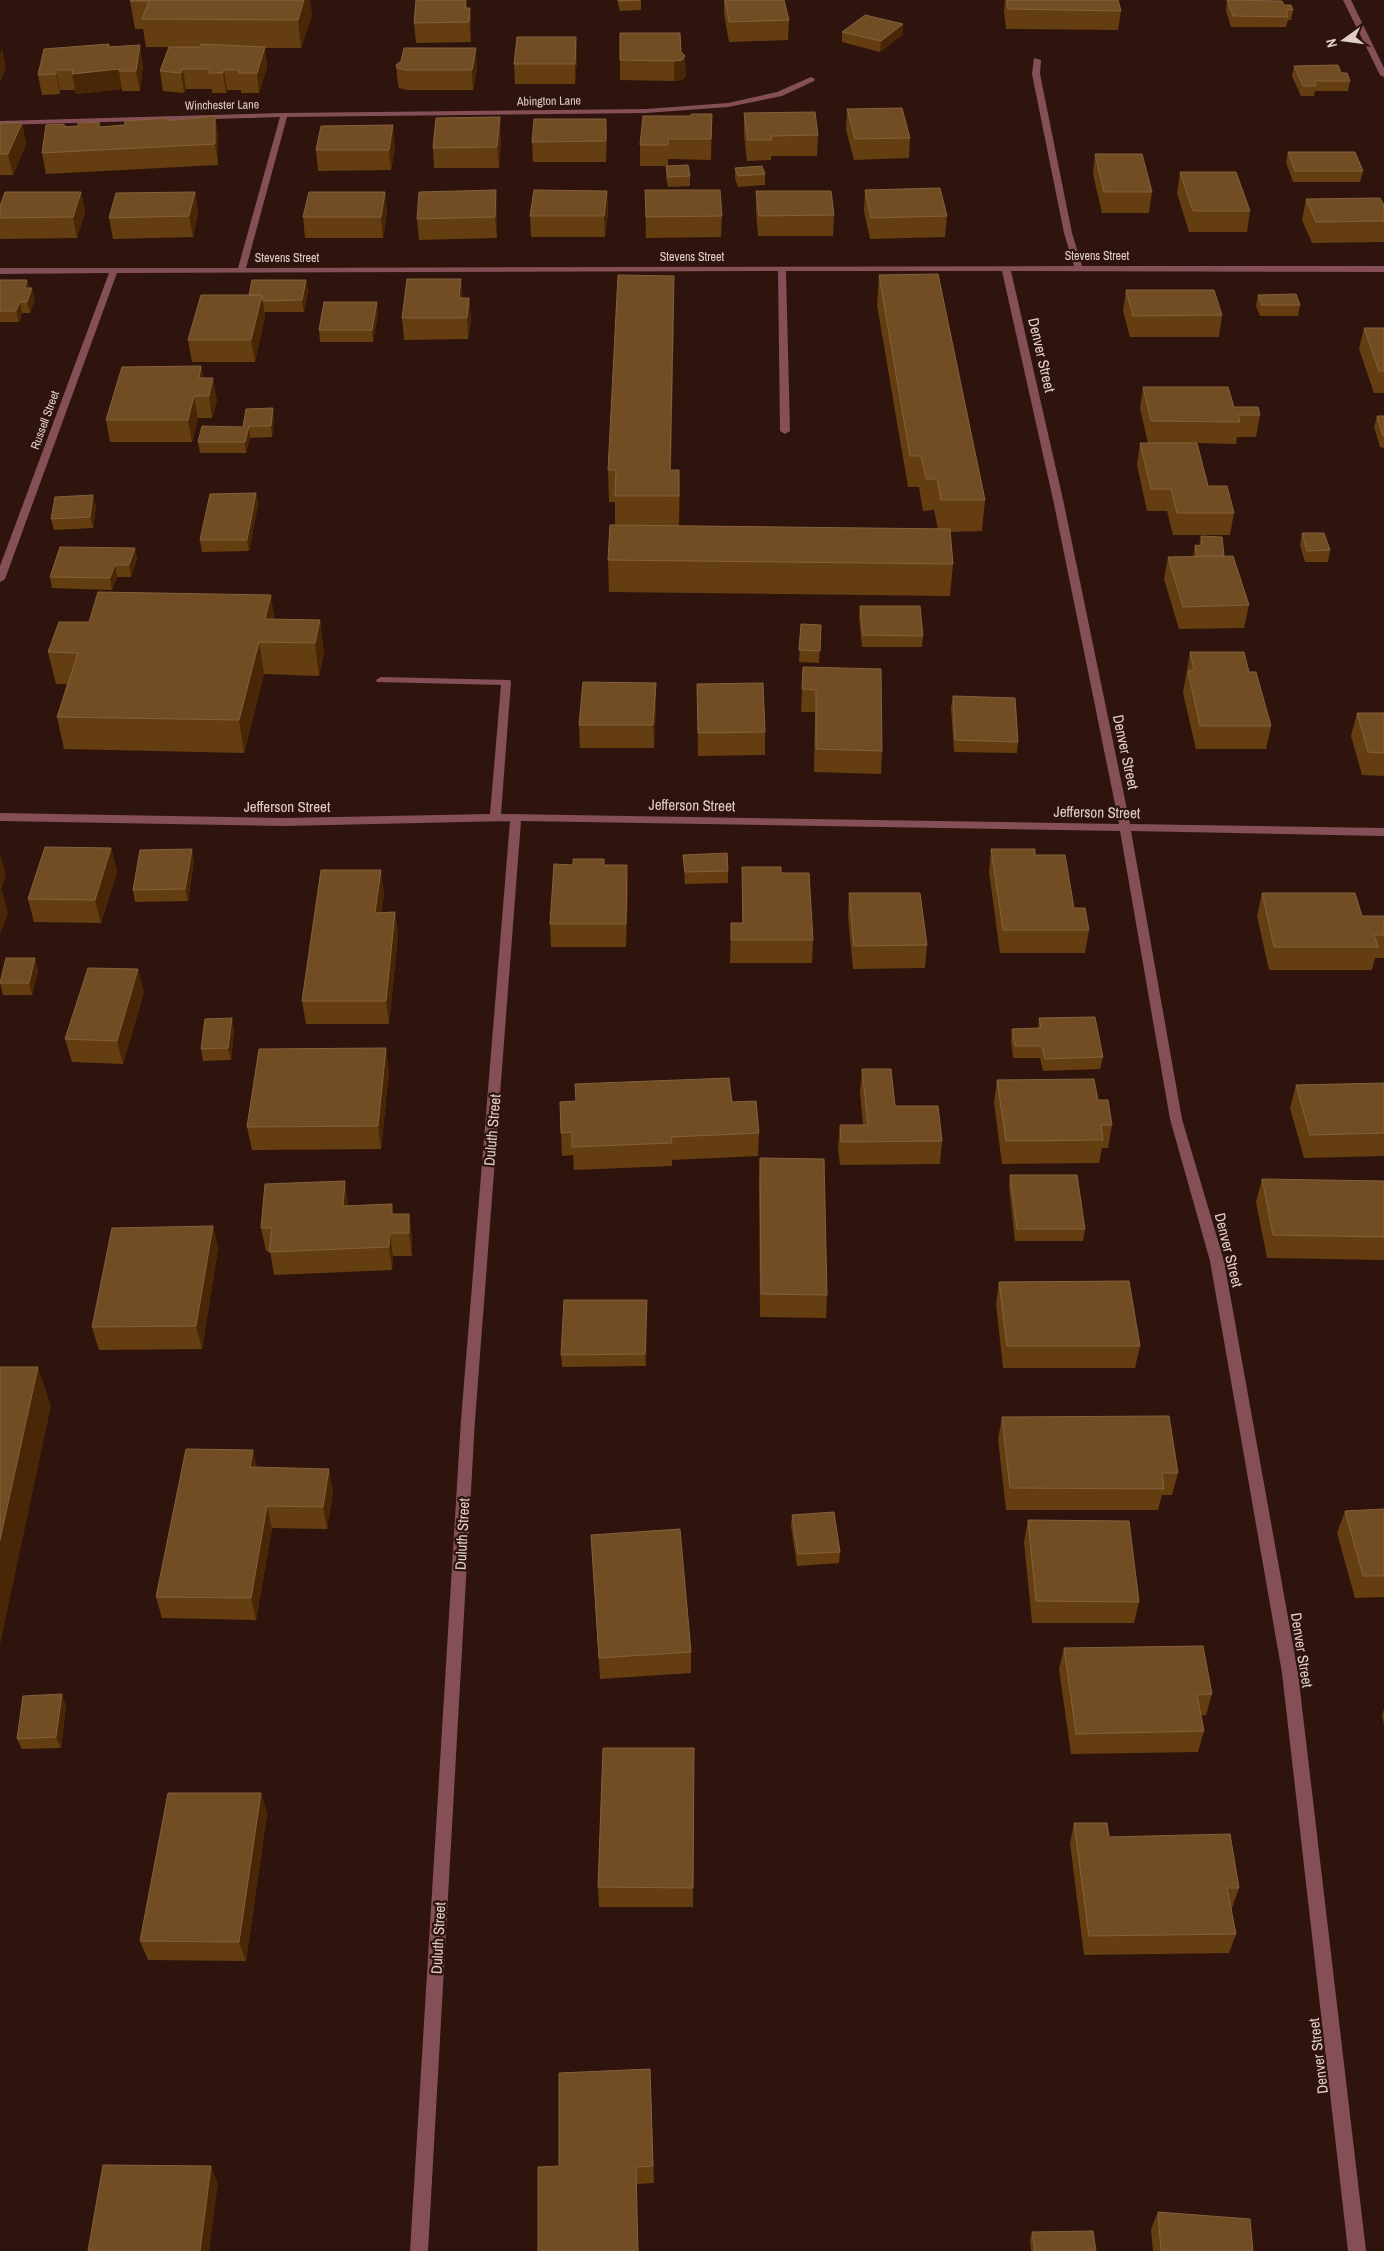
<svg xmlns="http://www.w3.org/2000/svg" width="1384" height="2251" font-family="'Archivo Narrow',sans-serif">
  <style>
    .lines { fill: none; stroke-linecap: round; stroke-linejoin: round }
    .minor { fill: #854f57; fill-rule: evenodd }
    .wall { fill: #643e10 }
    .shaded-wall { fill: #492706 }
    .building { fill: #724d24; stroke: #83613d }
    .labels { text-anchor: middle; dominant-baseline: central; stroke-width: 4.5; stroke-linejoin: round; paint-order: stroke }
    .far-street-label { font-size: 12px; fill: #e0cdc8; stroke: #2e140d }
    .street-label { font-size: 15px; fill: #e0cdc8; stroke: #2e140d }
  </style>
  <rect width="100%" height="100%" fill="#2e140d"/>
  <g class="lines">
    <path class="minor" d="M1343 0H1351L1384 68V77L1380 75Z
      M1034 58 1041 60 1040 74 1072 233 1082 266H1384V272L1011 271 1064 504 1130 824 1384 828V836L1131 831 1182 1119 1224 1261 1298 1673 1366 2251H1348L1282 1673 1210 1261 1170 1119 1120 831 521 821 475 1420 428 2251H410L461 1420 510 821 285 826 0 821V813L285 818 490 814 501 685 377 682 376 680 381 677 510 680 511 682 501 814 1119 824 1054 504 1002 271H786L790 431 785 434 780 431 778 271 117 273 5 579 0 582V566L109 273 0 274V268H238L280 117 0 125V121L284 113 646 109 728 103 777 92 811 77 815 79 814 81 782 96 728 107 646 113 287 117 246 268 1074 266 1064 233 1032 74Z"/>
  </g>
  <path class="wall" d="M131 0 312 15 301 48H265L267 67 259 93H241V90H227L226 93H212V89H186L184 93 163 91 160 71 169 47H146L143 29H135L130 1Z
    M381 0H466L467 8H470L471 28V42L416 43 414 23 416 0Z
    M617 0H641V10L620 11Z
    M724 0 789 20 788 40 729 42 724 14Z
    M1005 0H1118L1121 11 1118 30 1006 29 1004 11Z
    M1227 0 1284 5 1293 10 1291 20H1288L1286 27H1231L1226 10Z
    M842 32 903 34 880 52 842 42Z
    M620 33 681 52 686 76 682 80 674 81 620 80Z
    M576 37 577 57 575 84H515L514 64Z
    M109 44 110 47 143 65 140 91H122V89L76 94 75 90H60V94L42 95 38 75Z
    M396 65 477 68 473 90H407L399 88 398 85Z
    M1294 66 1341 73 1350 81 1348 91H1315L1314 96H1301L1292 76Z
    M847 109 910 138 909 158 854 160 846 130Z
    M744 113 818 135 817 156H771V160L747 161 744 134Z
    M712 114 711 160 668 159V166L690 176V186L668 187 666 177V166H640V145L691 116Z
    M215 116 218 137V165L46 174 42 153 64 124 65 126H78L99 122 100 127 125 125Z
    M0 123H22L26 144 13 175H0Z
    M501 137 499 168H434L433 148Z
    M607 139 606 162H533L532 142Z
    M395 146 391 170 318 171 316 150Z
    M1288 152 1363 171 1360 182H1293L1286 162Z
    M1095 154 1152 192 1149 213H1102L1093 174Z
    M735 168 765 174V185L738 187 735 178Z
    M1180 172 1250 211 1247 232H1189L1177 193Z
    M645 190 722 216 721 237 646 238Z
    M865 190 947 216 945 237 870 239 864 211Z
    M607 191 608 212 605 237H531L530 216Z
    M756 191 834 215 833 236H758L756 212Z
    M81 192 85 213 77 238 0 239V206Z
    M195 192 198 213 193 237 113 239 109 218Z
    M385 192 387 213 383 238H305L303 217Z
    M1306 199 1384 205V242L1312 243 1302 220Z
    M497 211V238L419 240 417 219Z
    M879 275 985 500 982 531 950 532 953 564 950 596 609 592 608 560 615 525V502H609L608 470 674 306 671 470H679V526L938 529 934 510 923 511 919 487H908L877 305Z
    M0 280H27L29 288 35 299 30 313H22L19 322H0Z
    M306 280 308 291 304 312H264L265 316 255 362H192L188 340 249 295Z
    M1126 290 1222 315 1219 337H1130L1123 311Z
    M1258 295 1300 305 1298 316H1260L1256 306Z
    M463 298H469L471 319 468 339 404 340 402 318Z
    M378 313 373 342H320L319 330Z
    M1364 328H1384V393H1374L1359 349Z
    M201 366 203 378 217 400 212 418H198L192 442H110L106 420Z
    M1143 387 1234 407 1260 415 1256 437H1237L1236 444 1197 443 1208 486 1234 513 1230 535H1173L1167 511H1147L1137 465 1140 443H1148L1140 409Z
    M1377 416H1384V448L1380 447 1374 427Z
    M274 420 272 437 250 438 246 453H200L198 442 243 427Z
    M256 493 258 505 249 551 202 552 200 540Z
    M96 507 93 528 54 530 51 519Z
    M1302 533 1330 550 1328 562H1305L1300 545Z
    M1201 536 1224 556 1249 605 1244 628 1179 629 1164 579 1168 557 1193 556 1195 545 1199 546Z
    M135 548 137 559 131 577H117L112 590 52 588 50 577Z
    M860 606 923 636 922 647H862L859 617Z
    M275 619 320 620 324 652 319 676 264 674 244 753 64 749 57 717 67 684H56L48 652 89 622Z
    M801 624 821 625 819 663 799 662Z
    M1190 652 1249 672 1271 726 1266 749H1196L1183 693Z
    M803 667 882 751 881 774 814 772 815 712H801Z
    M656 683V706L654 748H580L579 725Z
    M697 684 765 732V755L698 756Z
    M953 696 1018 742 1017 753 954 752 951 708Z
    M1357 713H1384V776L1362 775 1351 736Z
    M111 848 117 872 101 923 34 922 28 899Z
    M991 849 1035 855 1089 930 1085 953H1000L989 872Z
    M683 855 728 871V883L685 884Z
    M194 861 188 901 135 902 133 890Z
    M604 865 628 888 626 947H551L550 924Z
    M742 867 781 873 813 940 812 963H730L731 923H742Z
    M384 893 381 913 395 912 398 935 389 1024H306L302 1001Z
    M849 893 927 945 925 968 853 969 848 916Z
    M1262 893 1362 916H1384V958H1375L1372 970H1269L1257 916Z
    M38 970 32 995H3L0 983Z
    M144 992 123 1064 72 1062 65 1039Z
    M1039 1018 1103 1057 1100 1069 1043 1071 1040 1058H1013L1011 1041 1012 1029 1038 1028Z
    M234 1030 231 1060 203 1061 201 1049Z
    M862 1069 895 1106 942 1141 940 1164 840 1165 838 1148 840 1125H863L860 1092Z
    M389 1071 381 1149 252 1150 247 1127Z
    M997 1080 1098 1100 1112 1125 1108 1148H1102L1099 1163 1002 1164 994 1103Z
    M1384 1083V1156L1304 1158 1290 1108 1296 1085Z
    M732 1102 759 1133 758 1156 672 1160V1166L574 1170 573 1155 562 1156 561 1133Z
    M760 1158 827 1295 826 1318 760 1317 759 1181Z
    M1010 1175 1085 1229 1083 1241H1015L1009 1187Z
    M1262 1179 1384 1181V1260L1267 1258 1256 1202Z
    M348 1203V1206L393 1214H409L412 1237V1256H393L392 1270 274 1275 270 1251H266L261 1228Z
    M213 1226 218 1249 202 1349 99 1350 92 1327Z
    M999 1282 1140 1346 1135 1368H1003L996 1304Z
    M647 1312 646 1366 562 1367 561 1355Z
    M1002 1417 1178 1473 1172 1495H1162L1158 1510H1006L998 1439Z
    M257 1467 333 1491 327 1529 272 1528 256 1620 162 1618 156 1597Z
    M1384 1509V1597L1355 1598 1337 1533 1345 1511Z
    M792 1515 840 1552 839 1563 797 1566 791 1526Z
    M1028 1520 1139 1602 1134 1623H1032L1024 1542Z
    M591 1535 691 1652V1673L600 1679Z
    M1064 1648 1212 1694 1206 1715H1201L1204 1731 1198 1752 1071 1754 1059 1669Z
    M66 1705 61 1748 22 1749 17 1739Z
    M1384 1709V1725L1382 1715Z
    M694 1748 693 1907H599L598 1887Z
    M261 1793 267 1814 246 1961 148 1960 140 1941Z
    M1074 1823 1239 1888 1232 1908H1231L1236 1934 1229 1953 1084 1955 1070 1843Z
    M650 2069 654 2183 637 2184 559 2166Z
    M1158 2212 1253 2251H1153L1151 2229Z
    M1032 2232 1096 2251H1031L1030 2240Z"/>
  <path class="shaded-wall" d="M304 0H310L312 15 301 48 298 20Z
    M470 8 471 28V42L469 22Z
    M903 24V34L880 52 881 41Z
    M576 37 577 57 575 84V64Z
    M140 45 143 65 140 91 136 71Z
    M265 47 267 67 259 93 257 73Z
    M2 48 6 68 0 82V53Z
    M476 48 477 68 473 90 472 70Z
    M685 56 686 76 682 80 674 81V61Z
    M119 69V71L122 89 76 94 72 74Z
    M183 69 186 89 184 93 181 73Z
    M56 70 60 90V94L56 74Z
    M224 70 227 90 226 93 223 73Z
    M215 116 218 137V165L215 144Z
    M500 117 501 137 499 168 497 147Z
    M606 119 607 139 606 162Z
    M22 123 26 144 13 175 8 154Z
    M393 125 395 146 391 170 389 150Z
    M496 190 497 211V238L495 217Z
    M607 191 608 212 605 237 604 216Z
    M81 192 85 213 77 238 73 217Z
    M195 192 198 213 193 237 189 216Z
    M385 192 387 213 383 238 381 217Z
    M674 276V306L670 501V470Z
    M461 279 463 300 461 320 459 298Z
    M27 280 30 291 25 288Z
    M306 280 308 291 304 312 302 300Z
    M32 288 35 299 30 313 27 302Z
    M262 295 265 316 255 362 251 340Z
    M469 298 471 319 468 339 467 318Z
    M20 302 22 313 19 322 16 311Z
    M377 302 378 313 373 342 372 330Z
    M201 366 205 388 199 378Z
    M213 378 217 400 212 418 209 396Z
    M194 396 198 418 192 442 188 420Z
    M273 408 274 420 272 437 271 426Z
    M249 426 250 438 246 453 245 442Z
    M679 470 680 501 679 528Z
    M256 493 258 505 249 551 247 540Z
    M93 495 96 507 93 528 90 517Z
    M135 548 137 559 131 577 129 565Z
    M115 565 117 577 112 590 110 578Z
    M271 595 276 627 265 619Z
    M320 620 324 652 319 676 315 643Z
    M259 642 264 674 244 753 239 720Z
    M656 683V706L654 748 653 725Z
    M111 848 117 872 101 923 95 900Z
    M192 849 194 861 188 901 185 889Z
    M0 854 6 876 0 893Z
    M627 865 628 888 626 947V924Z
    M381 870 384 893 378 936 375 913Z
    M2 890 8 913 0 934V894Z
    M395 912 398 935 389 1024 386 1001Z
    M35 958 38 970 32 995 29 983Z
    M138 969 144 992 123 1064 117 1041Z
    M232 1018 234 1030 231 1060 228 1048Z
    M386 1048 389 1071 381 1149 378 1126Z
    M345 1181 348 1203 347 1229 343 1206Z
    M409 1214 412 1237V1256L409 1233Z
    M213 1226 218 1249 202 1349 196 1326Z
    M390 1233 393 1256 392 1270 389 1247Z
    M647 1300V1312L646 1366 645 1354Z
    M38 1367 51 1406 0 1645V1540Z
    M253 1450 258 1472 250 1467Z
    M329 1469 333 1491 327 1529 323 1507Z
    M267 1506 272 1528 256 1620 251 1598Z
    M62 1694 66 1705 61 1748 56 1737Z
    M261 1793 267 1814 246 1961 239 1942Z
    M211 2166 218 2184 209 2251H200Z"/>
  <path class="building" d="M131 0H304L298 20 142 19 149 1H130Z
    M416 0H466L465 8H470L469 22 414 23Z
    M619 0H641L619 1Z
    M725 0H784L789 20 729 22Z
    M1007 0H1118L1121 11 1008 9Z
    M1227 0 1282 1 1284 5H1291L1293 10H1286L1288 17 1233 16Z
    M865 15 903 24 881 41 842 32Z
    M620 33H680L681 52 685 56 682 60 674 61 620 60Z
    M517 37H576L575 64H514Z
    M109 44 108 47 140 45 136 71H119V69L72 74 73 70H56V74L38 75 44 49Z
    M201 44 265 47 257 73H239V70H224L223 73H209L210 69H183L181 73 160 71 169 47H200Z
    M404 48H476L472 70H406L397 68 396 65 401 61Z
    M1338 65 1341 73H1347L1350 81H1314L1316 86H1303L1294 66Z
    M902 108 910 138 855 139 847 109Z
    M815 112 818 135 771 136 772 140H748L744 113Z
    M691 114H712L711 139H668V145H640L643 116H691Z
    M215 116V144L42 153 46 125 64 124V127L78 126V123L99 122V127L125 125V121L168 118 167 121Z
    M500 117 497 147 433 148 436 118Z
    M534 119H606V141L532 142Z
    M0 123H22L8 154H0Z
    M393 125 389 150H316L321 126Z
    M1288 152H1355L1363 171H1295Z
    M1095 154H1142L1152 192H1104Z
    M688 165 690 176 668 177 666 166Z
    M762 166 765 174 738 176 735 168Z
    M1180 172H1236L1250 211H1193Z
    M940 188 947 216 871 218 865 190Z
    M496 190 495 217 417 219 419 192Z
    M534 190 607 191 604 216H530Z
    M645 190H720L722 216 646 217Z
    M756 191H831L834 215 759 216Z
    M5 192H81L73 217 0 218V206Z
    M195 192 189 216 109 218 116 193Z
    M309 192H385L381 217H303Z
    M1380 198 1384 205V221L1316 222 1306 199Z
    M938 274 985 500H941L937 479H926L921 456H910L879 275Z
    M618 275 674 276 670 470H679V496H615L616 470H608Z
    M407 279H461L459 298H469L467 318H402Z
    M0 280H27L25 288H32L27 302H20L16 311H0Z
    M252 280H306L302 300 263 301 262 295H249Z
    M1126 290H1214L1222 315 1133 316Z
    M1296 294 1300 305H1262L1258 295Z
    M201 295H262L251 340H188Z
    M324 302H377L372 330H319Z
    M1364 328H1384V371H1379Z
    M201 366 199 378H213L209 396H194L188 420H106L122 367Z
    M1143 387H1228L1234 407H1258L1260 415H1238L1240 422 1151 421Z
    M273 408 271 426H249L245 442H198L202 426 243 427 246 409Z
    M1377 416H1384V436H1383Z
    M1140 443H1197L1208 486H1227L1234 513H1177L1171 489H1151Z
    M256 493 247 540H200L210 494Z
    M93 495 90 517 51 519 55 497Z
    M610 525 950 529 953 564 608 560Z
    M1302 533H1324L1330 550 1307 551Z
    M1201 536 1222 537 1224 556H1197L1195 545 1202 546Z
    M60 547 135 548 129 565H115L110 578 50 577Z
    M1233 556 1249 605 1183 607 1168 557Z
    M98 592 271 595 265 619 320 620 315 643 259 642 239 720 57 717 78 653 48 652 59 622H89Z
    M860 606H920L923 636 863 635Z
    M801 624 821 625 820 651 799 650Z
    M1190 652H1244L1249 672H1256L1271 726H1200L1188 671 1194 670Z
    M803 667 881 669 882 751 816 749V690L802 689Z
    M583 682 656 683 653 725H579Z
    M763 683 765 732 698 733 697 684Z
    M953 696 1015 698 1018 742 955 740Z
    M1357 713H1384V753L1368 752Z
    M45 847 111 848 95 900 28 899Z
    M192 849 185 889 133 890 140 850Z
    M991 849H1035V855H1065L1074 908H1085L1089 930H1003Z
    M727 853 728 871 685 872 683 855Z
    M573 859H604V865H627L626 924H550L554 864 573 865Z
    M742 867H781V873H809L813 940H731V923H743Z
    M321 870H381L375 913 395 912 386 1001H302Z
    M849 893H920L927 945 854 946Z
    M1262 893H1355L1362 916H1384V935H1374L1378 947H1274Z
    M6 958H35L29 983H0Z
    M88 968 138 969 117 1041 65 1039Z
    M1095 1017 1103 1057 1045 1059 1042 1046H1015L1012 1029 1041 1028 1039 1018Z
    M232 1018 228 1048 201 1049 205 1019Z
    M386 1048 378 1126 247 1127 259 1049Z
    M862 1069H891L895 1106H938L942 1141 841 1142 840 1125H868Z
    M729 1078 732 1102 756 1101 759 1133 671 1137 672 1143 572 1147V1132L561 1133 560 1102 576 1101 575 1084Z
    M1094 1079 1098 1100H1108L1112 1125H1101L1103 1140 1006 1141 997 1080Z
    M1384 1083V1133L1310 1135 1296 1085Z
    M760 1158 824 1159 827 1295 761 1294Z
    M1010 1175H1077L1085 1229H1017Z
    M1262 1179 1384 1181V1237L1273 1235Z
    M345 1181 343 1206 392 1204V1214H409V1233H390L389 1247 269 1252 272 1228H261L265 1184Z
    M213 1226 196 1326 92 1327 112 1228Z
    M1129 1281 1140 1346H1007L999 1282Z
    M564 1300H647L645 1354 561 1355Z
    M0 1367H38L0 1540Z
    M1169 1416 1178 1473H1162L1164 1489 1010 1488 1002 1417Z
    M186 1449 253 1450 250 1467 329 1469 323 1507 267 1506 251 1598 156 1597Z
    M1384 1509V1576H1363L1345 1511Z
    M834 1512 840 1552 798 1554 792 1515Z
    M1028 1520 1129 1521 1139 1602 1036 1601Z
    M680 1529 691 1652 599 1658 591 1535Z
    M1203 1646 1212 1694 1197 1695 1204 1731 1076 1734 1064 1648Z
    M62 1694 56 1737 17 1739 23 1696Z
    M603 1748H694L693 1888 598 1887Z
    M168 1793H261L239 1942 140 1941Z
    M1074 1823H1107L1109 1837 1230 1834 1239 1888H1227L1236 1934 1089 1936Z
    M650 2069 653 2166 636 2167 638 2251H538V2167L559 2166V2073Z
    M103 2165 211 2166 200 2251H88Z
    M1158 2212 1250 2219 1253 2251H1161Z
    M1093 2231 1096 2251H1035L1032 2232Z"/>
  <g class="labels">
    <g class="far-street-label">
      <text transform="translate(549 101) rotate(-1)">Abington Lane</text>
      <text transform="translate(222 105) rotate(-1)">Winchester Lane</text>
      <text x="1097" y="256">Stevens Street</text>
      <text x="692" y="257">Stevens Street</text>
      <text x="287" y="258">Stevens Street</text>
      <text transform="translate(45 420) rotate(-70)">Russell Street</text>
    </g>
    <g class="street-label">
      <text transform="translate(1042 355) rotate(77)">Denver Street</text>
      <text transform="translate(1126 752) rotate(78)">Denver Street</text>
      <text transform="translate(692 805) rotate(1)">Jefferson Street</text>
      <text x="287" y="806">Jefferson Street</text>
      <text transform="translate(1097 812) rotate(1)">Jefferson Street</text>
      <text transform="translate(492 1130) rotate(-85)">Duluth Street</text>
      <text transform="translate(1229 1250) rotate(76)">Denver Street</text>
      <text transform="translate(462 1534) rotate(-87)">Duluth Street</text>
      <text transform="translate(1302 1650) rotate(81)">Denver Street</text>
      <text transform="translate(438 1938) rotate(-87)">Duluth Street</text>
      <text transform="translate(1318 2056) rotate(-97)">Denver Street</text>
    </g>
  </g>
  <g transform="translate(1344 40) rotate(256)" stroke="#2e140d" stroke-width="4" paint-order="stroke">
  <path d="M0-4L9 19L0 12L-9 19Z" fill="#e0cdc8"/>
  <text y="-8" font-size="14" font-weight="bold" text-anchor="middle" fill="#e0cdc8">N</text>
  </g>
</svg>
